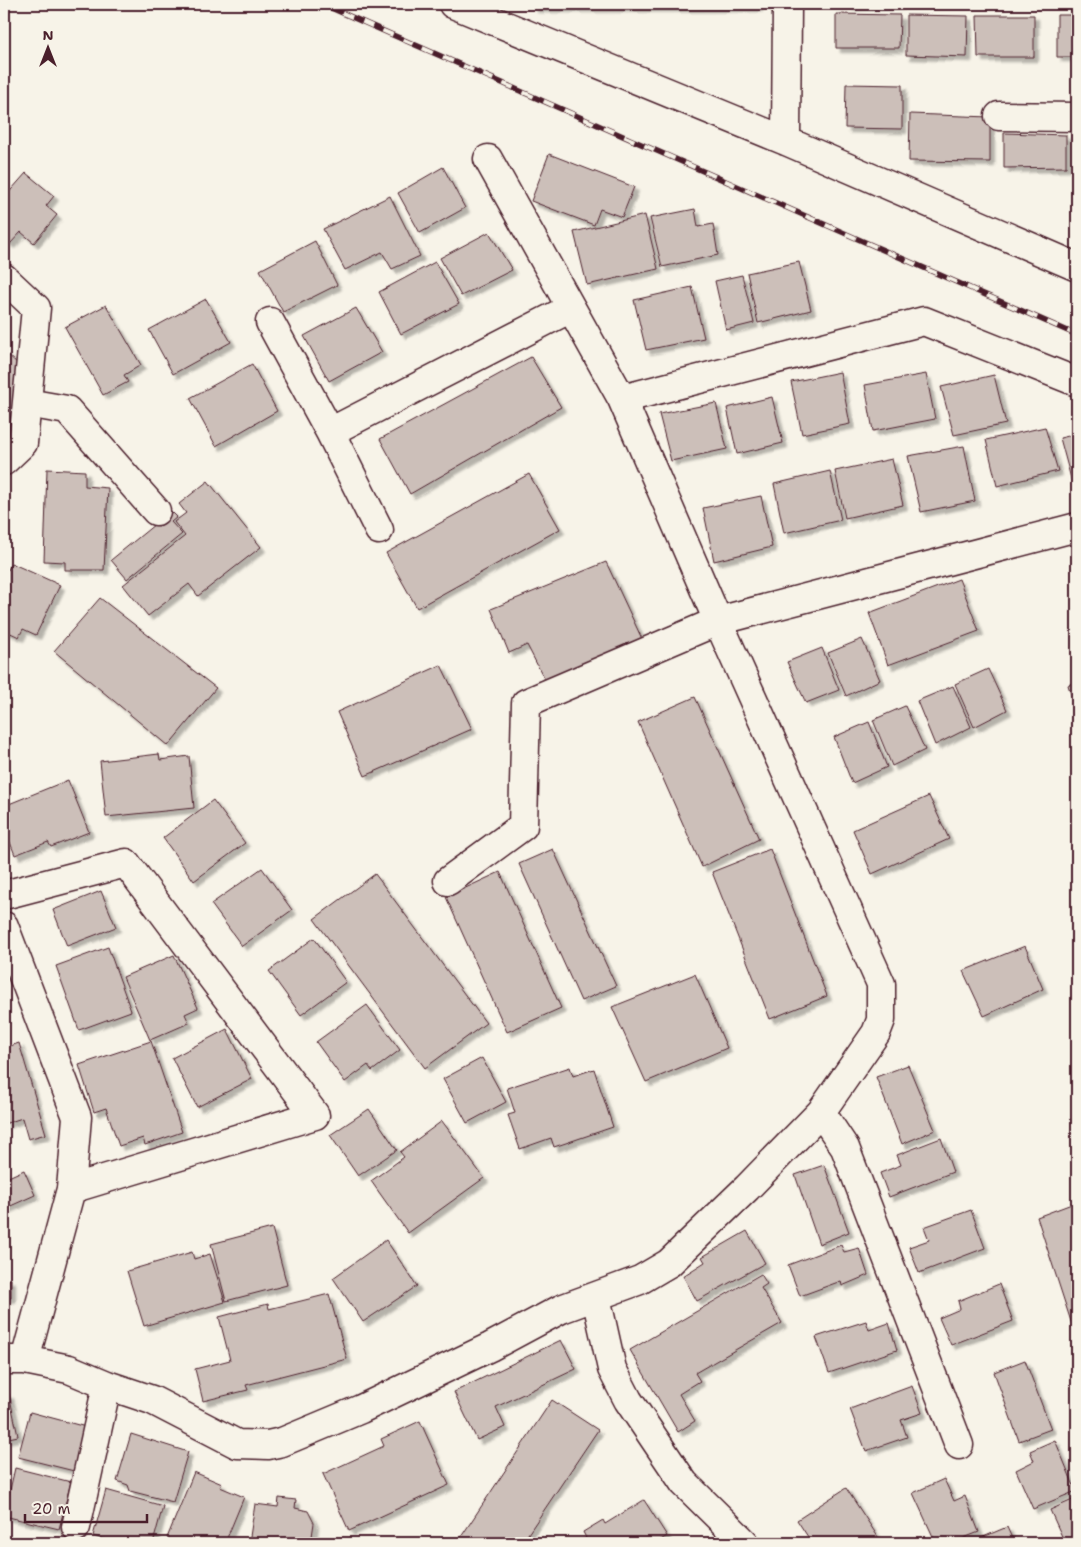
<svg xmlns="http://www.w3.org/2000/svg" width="1081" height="1547" font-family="'Shantell Sans',sans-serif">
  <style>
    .building { fill: #ccbfb9; stroke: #4a1f2b; filter: url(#shadow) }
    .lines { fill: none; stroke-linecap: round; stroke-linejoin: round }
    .minor-casing { stroke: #4a1f2b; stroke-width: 31 }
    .minor { stroke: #f7f3e8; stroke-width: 28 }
    .rail-casing { stroke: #4a1f2b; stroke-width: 5.5 }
    .rail { stroke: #f7f3e8; stroke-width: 4; stroke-dasharray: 11; stroke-linecap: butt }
  </style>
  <defs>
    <filter id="shadow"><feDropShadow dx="4.5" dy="4.5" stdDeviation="1" flood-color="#0004"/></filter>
  </defs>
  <rect width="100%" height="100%" fill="#f7f3e8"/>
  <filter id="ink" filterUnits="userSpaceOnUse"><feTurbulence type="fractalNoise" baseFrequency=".02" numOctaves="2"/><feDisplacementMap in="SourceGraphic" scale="10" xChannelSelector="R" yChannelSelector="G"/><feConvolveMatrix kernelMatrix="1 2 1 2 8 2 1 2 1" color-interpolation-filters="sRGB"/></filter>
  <g filter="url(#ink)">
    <path class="building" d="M533 4H758V7L533 8Z
      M849 4H900V5L849 6Z
      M836 14 900 15 899 48H836Z
      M906 15 968 16 967 57 906 55Z
      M977 15H1034V57H978Z
      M1057 15H1077V57H1057Z
      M846 84 902 85V129L845 128Z
      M910 114 990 117V162L909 161Z
      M1004 133 1066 135V167L1004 168Z
      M1076 135H1077V169H1075Z
      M549 154 634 187 622 217 600 209 594 225 531 201Z
      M443 167 465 208 420 233 398 193Z
      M26 173 54 196 46 206 57 215 34 243 21 232 10 244 4 239V198Z
      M390 196 420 256 392 269 382 252 345 270 323 229Z
      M695 209 698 227 713 224 718 255 662 267 650 218Z
      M645 215 658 269 587 285 574 232Z
      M489 232 512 270 461 296 440 258Z
      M315 241 337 285 283 312 260 270Z
      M435 262 459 304 401 334 379 292Z
      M799 262 811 310 758 323 747 273Z
      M742 275 754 323 726 330 715 281Z
      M692 287 704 338 646 350 634 300Z
      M206 299 231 342 173 374 149 330Z
      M106 305 141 365 124 375 128 382 103 395 65 327Z
      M356 308 382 352 329 381 304 336Z
      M4 351 18 364 13 414 4 422Z
      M531 357 561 407 410 494 380 439Z
      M252 364 277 411 216 446 190 398Z
      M840 372 850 424 802 434 791 382Z
      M926 374 935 419 873 431 865 385Z
      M994 375 1006 424 954 435 941 387Z
      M772 397 783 443 737 454 727 408Z
      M716 403 727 449 671 461 659 414Z
      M1045 427 1058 471 997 486 986 440Z
      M1077 434V485L1073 486 1060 438Z
      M964 446 975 501 921 512 908 456Z
      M892 459 903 505 845 518 835 471Z
      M47 469 85 471V486L108 488 104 570H65V562L44 561Z
      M830 471 841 520 784 533 774 484Z
      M529 474 560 529 417 608 386 553Z
      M208 481 261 547 198 596 189 584 148 616 123 585 185 536 174 522 186 513 179 504Z
      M761 496 772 547 714 561 703 508Z
      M171 511 177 517 171 522 182 534 127 579 111 560Z
      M606 562 643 641 546 682 527 645 509 653 491 609Z
      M11 563 60 585 36 635 23 629 19 637 4 630V568L8 570Z
      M959 579 979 631 888 665 869 613Z
      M100 598 216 688 168 746 54 651Z
      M862 639 880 680 846 696 828 653Z
      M822 648 839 690 806 703 787 662Z
      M441 665 472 729 365 776 337 712Z
      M988 669 1007 710 974 727 955 684Z
      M1077 681V713L1068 685Z
      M953 686 971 727 935 745 917 701Z
      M695 697 759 839 702 867 638 722Z
      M905 706 925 750 892 766 873 720Z
      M869 722 887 767 852 783 834 737Z
      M159 754 160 760 189 756 194 808 106 817 100 761Z
      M68 780 89 832 51 847 48 842 15 855 4 827V806Z
      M929 796 949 839 872 874 853 830Z
      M213 800 245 843 194 881 163 838Z
      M553 849 616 986 581 1001 519 864Z
      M770 849 827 996 770 1019 712 872Z
      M262 868 292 910 242 946 211 904Z
      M500 872 561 1008 507 1032 446 897Z
      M375 874 486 1023 425 1068 314 919Z
      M101 891 116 927 67 946 53 910Z
      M314 938 346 982 301 1015 269 971Z
      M1025 946 1043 989 984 1016 963 971Z
      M108 947 131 1011 79 1030 56 966Z
      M174 955 198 1008 185 1014 189 1023 150 1040 123 977Z
      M695 974 727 1048 646 1082 612 1007Z
      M367 1005 400 1050 372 1071 368 1065 345 1082 316 1042Z
      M227 1029 252 1079 197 1107 172 1058Z
      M151 1041 182 1132 145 1145 143 1138 119 1146 106 1108 94 1112 79 1065Z
      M19 1043 46 1134 28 1139 22 1118 4 1124V1048Z
      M482 1058 506 1102 467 1123 443 1079Z
      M908 1065 935 1130 902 1144 876 1077Z
      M570 1067 573 1076 594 1069 613 1127 554 1147 551 1138 520 1149 508 1115 515 1113 507 1088Z
      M369 1109 397 1150 358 1176 330 1135Z
      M442 1121 484 1178 408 1233 371 1181 404 1157 400 1152Z
      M941 1138 953 1172 889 1197 880 1173 901 1165 897 1155Z
      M824 1165 849 1232 819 1244 795 1175Z
      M24 1170 35 1195 4 1209V1179Z
      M1077 1202V1340L1037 1217Z
      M971 1210 985 1248 919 1273 909 1247 929 1240 924 1227Z
      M272 1228 287 1285 226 1301 211 1244Z
      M747 1231 765 1263 697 1301 683 1276 705 1262 702 1257Z
      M386 1240 417 1286 363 1322 333 1278Z
      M841 1245 844 1252 859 1248 868 1275 842 1286 841 1281 800 1296 788 1265Z
      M192 1252 194 1259 210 1254 225 1302 144 1326 127 1271Z
      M761 1274 767 1284 761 1288 782 1323 695 1373 700 1381 679 1394 695 1421 678 1432 630 1350Z
      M4 1279H11V1298H4Z
      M999 1284 1013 1321 951 1345 939 1318 960 1309 958 1301Z
      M329 1294 347 1359 246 1385 248 1390 203 1401 195 1369 230 1360 219 1317 268 1304 269 1309Z
      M866 1321 869 1330 889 1323 897 1350 829 1373 816 1337Z
      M561 1340 576 1369 496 1407 505 1427 477 1440 454 1392Z
      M1025 1360 1051 1429 1019 1441 994 1372Z
      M912 1386 922 1413 901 1420 907 1437 866 1451 850 1409Z
      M9 1394 18 1436 4 1439V1395Z
      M552 1400 598 1430 522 1543H457Z
      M30 1412 86 1427 74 1471 18 1457Z
      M420 1421 449 1485 349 1531 323 1474 384 1446 381 1439Z
      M131 1434 188 1452 173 1502 130 1491 128 1485 117 1481Z
      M1055 1440 1076 1491 1033 1509 1016 1470 1034 1461 1030 1451Z
      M15 1468 71 1482 59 1529 4 1516Z
      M194 1472 222 1484 220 1487 244 1497 225 1543H181L167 1538Z
      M944 1479 954 1501 965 1496 979 1532 951 1543H936L913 1493Z
      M846 1488 882 1543H812L797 1520Z
      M106 1490 163 1506 153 1543H118L93 1536Z
      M279 1498 296 1500 295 1508 308 1511 314 1523 311 1543H249L255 1504 278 1507Z
      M1077 1498V1543H1065L1050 1510Z
      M644 1500 667 1536 656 1543H577L586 1538 583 1532 603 1520 605 1524Z
      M1007 1527 1014 1543H969Z"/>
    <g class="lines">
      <defs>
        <path id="minor" d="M453 4 786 141 1077 267
          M999 116 1077 117
          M786 141 787 4
          M4 278 36 308 23 443 4 461
          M270 322 330 432 571 308
          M622 399 924 321 1077 382
          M27 403 67 410 156 511
          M330 432 379 530
          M448 881 523 826 526 703 718 621 622 399 488 159
          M4 895 126 863 315 1115 71 1189
          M4 926 77 1117 71 1189 25 1360
          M821 1112 845 1148 959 1445
          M596 1297 612 1369 628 1400 684 1483 745 1543
          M4 1360H25L69 1369 107 1385 152 1400 237 1444 268 1445 282 1442 361 1409 490 1347 561 1309 640 1280 669 1263 747 1188 821 1112 876 1033 881 1020V984L718 621 1077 527
          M76 1527 107 1385"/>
      </defs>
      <use href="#minor" class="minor-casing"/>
      <use href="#minor" class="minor"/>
      <defs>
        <path id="rail" d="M322 4 1077 335"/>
      </defs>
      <use href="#rail" class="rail-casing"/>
      <use href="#rail" class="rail"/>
    </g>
  </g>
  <rect width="1081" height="1547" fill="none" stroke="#f7f3e8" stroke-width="20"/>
  <rect x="10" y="10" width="1061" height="1527" fill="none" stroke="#4a1f2b" stroke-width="2" filter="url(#ink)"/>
  <g transform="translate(48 48)" stroke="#f7f3e8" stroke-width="4" paint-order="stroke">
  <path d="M0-4L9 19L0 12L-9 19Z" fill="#4a1f2b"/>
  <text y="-8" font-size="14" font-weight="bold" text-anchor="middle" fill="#4a1f2b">N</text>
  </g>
  <path d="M25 1514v8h122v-8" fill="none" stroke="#4a1f2b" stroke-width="2.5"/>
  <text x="32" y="1514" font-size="15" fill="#4a1f2b" stroke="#f7f3e8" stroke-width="4" paint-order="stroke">20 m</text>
</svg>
